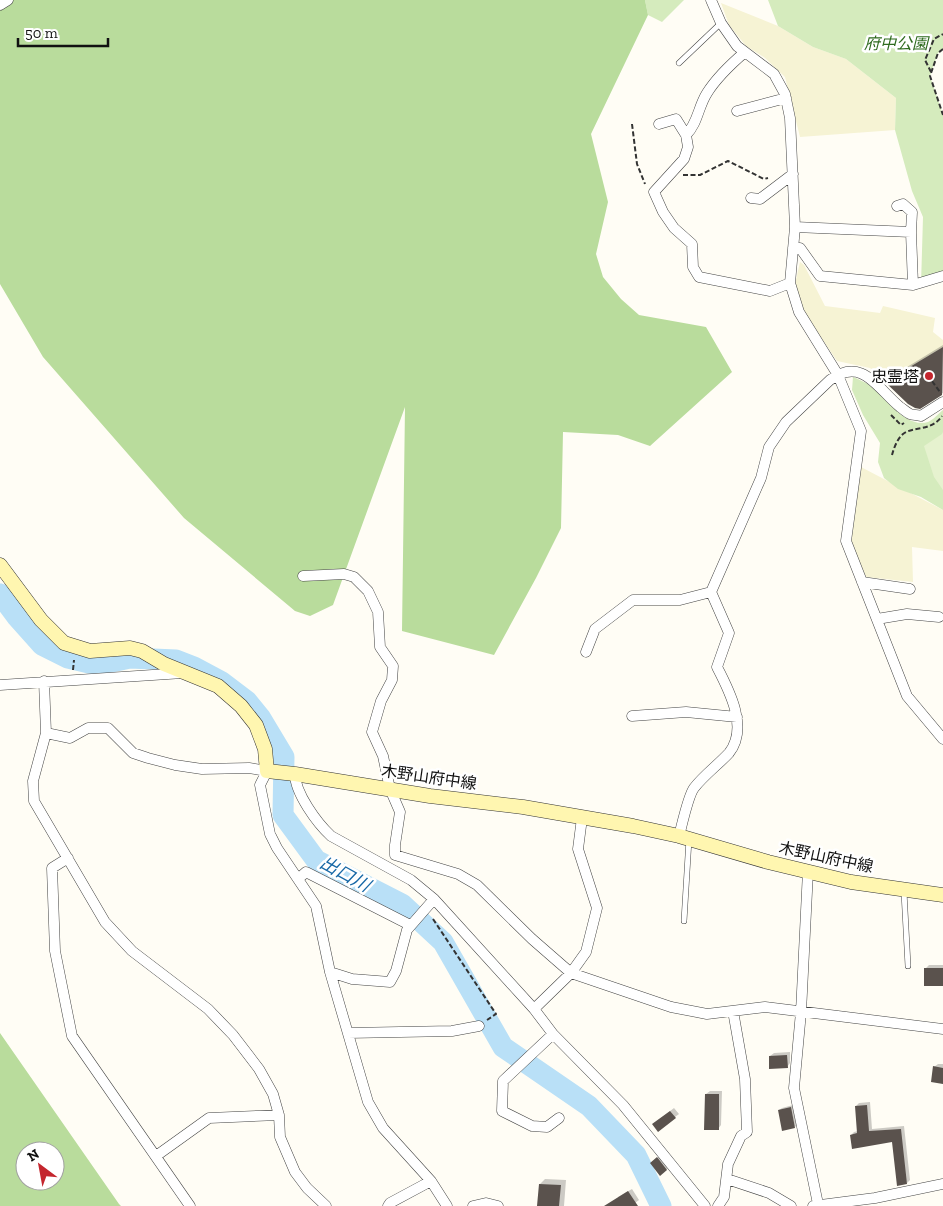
<svg xmlns="http://www.w3.org/2000/svg" width="943" height="1206" font-family="'Zilla Slab','Noto Sans JP',serif">
  <style>
    .farmland { fill: #f6f3d4 }
    .green { fill: #d5ebbd }
    .forest { fill: #b9dc9c; fill-rule: evenodd }
    .pitch { fill: #e6f2cf }
    .shadow { fill: #0003 }
    .lines { fill: none; stroke-linecap: round; stroke-linejoin: round }
    .river { stroke: #b9e0f7; stroke-width: 21 }
    .building { fill: #5a524d }
    .lane-casing { stroke: #444; stroke-width: 6 }
    .street-casing { stroke: #444; stroke-width: 11 }
    .secondary-casing { stroke: #333; stroke-width: 15 }
    .path { stroke: #333; stroke-width: 2; stroke-dasharray: 5 2.5; stroke-linecap: butt }
    .lane { stroke: #fff; stroke-width: 5 }
    .street { stroke: #fff; stroke-width: 10 }
    .secondary { stroke: #fff6b0; stroke-width: 14 }
    .poi-dot { fill: #c4262e; stroke: #fff; stroke-width: 2 }
    .labels { text-anchor: middle; dominant-baseline: central; stroke-width: 5; stroke-linejoin: round; paint-order: stroke }
    .park-label { font-size: 16px; font-style: italic; fill: #2f6b1f; stroke: #fff }
    .poi-label { font-size: 16px; fill: #111; stroke: #fff; text-anchor: end }
    .street-label { font-size: 16px; fill: #111; stroke: #fff }
    .water-label { font-size: 18px; font-style: italic; fill: #1768a6; stroke: #fff }
  </style>
  <rect width="100%" height="100%" fill="#fffdf5"/>
  <path class="farmland" d="M721 3 778 26 813 47 846 59 896 98 895 130 800 137 785 77 765 58 746 46 729 25Z
    M800 262 804 265 825 306 880 313 883 306 935 318 933 332 943 340V347L885 382 870 368 837 361 804 312 795 284Z
    M861 467 943 510V551L912 547 913 582 866 577 851 542Z"/>
  <path class="green" d="M645 0H684L662 22 648 15Z
    M768 0H943V49L938 53 930 76 943 115V280L921 285 923 217 912 191 895 130 896 98 846 59 813 47 778 26Z
    M853 377C860 380 865 382 871 386 885 397 906 429 928 422 933 420 938 414 943 410V510L921 497 898 489 884 478 878 462 880 443 863 415 852 390Z"/>
  <path class="forest" d="M0 0H645L648 15 591 134 608 202 596 254 603 277 621 299 639 315 706 327 732 372 650 446 618 435 563 432 561 528 536 578 494 655 402 631 405 407 333 605 310 616 295 611 184 518 43 357 0 284Z
    M0 1033 119 1204 121 1206H0ZM25 1151H55V1181H25Z"/>
  <path class="pitch" d="M943 432V490L934 477 924 446 942 434Z"/>
  <path class="shadow" d="M943 345V393L919 407 886 382 894 375Z
    M929 965H943V985L926 968Z
    M790 1052V1063L787 1067 770 1056 774 1053Z
    M938 1064H943V1083L934 1067Z
    M710 1091H722L721 1125 718 1129 706 1094Z
    M870 1102 872 1129 904 1126 910 1180 907 1183 893 1140 851 1135 854 1132 858 1131 856 1106 859 1103Z
    M793 1105 797 1125 795 1127 779 1110 782 1108Z
    M674 1108 679 1114 675 1117 657 1121Z
    M661 1155 670 1166 666 1170 655 1160Z
    M545 1179 566 1180 564 1206H538L540 1184Z
    M632 1189 639 1200 631 1206H618V1197Z"/>
  <g class="lines">
    <path class="river" d="M0 594 17 617 42 645 68 658 89 663 102 664 130 658 176 660 194 667 222 682 247 701 260 717 284 757 283 815 316 860 402 904 443 942 503 1047 589 1106 636 1155 661 1206"/>
  </g>
  <path class="building" d="M943 347 942 395 920 409 915 408 908 404 885 382Z
    M924 968H943V986H924Z
    M787 1055 788 1068 769 1069V1056Z
    M933 1066 943 1068V1084L931 1082Z
    M705 1094H719V1130H704Z
    M867 1105 869 1131 901 1129 907 1184 897 1186 892 1142 852 1149 850 1135 857 1133 855 1106Z
    M791 1107 795 1128 782 1131 778 1110Z
    M670 1111 676 1118 658 1132 652 1124Z
    M657 1157 667 1170 660 1176 650 1163Z
    M539 1184 561 1185 559 1206H537Z
    M628 1191 638 1206H604Z"/>
  <g class="lines">
    <defs>
      <path id="lane" d="M679 63 721 23
        M904 892 908 966
        M684 921 689 839"/>
      <path id="street" d="M711 0 721 23 737 46 774 74 785 94 790 118 795 227 790 283 799 312 838 375 861 431 846 541 907 696 943 739
        M0 5 8 0
        M745 52C731 64 717 77 707 93 698 107 698 123 686 135L688 147 684 159 654 192 663 212 674 228 692 244 693 267 699 277 770 291 790 283
        M737 111 786 98
        M659 124 676 119 686 135
        M751 198 760 199 793 174
        M795 227 911 232
        M793 248H800L820 276 913 285 911 232 912 212 903 204 897 206
        M913 285 943 276
        M303 576 344 574 354 577 368 591 378 612 380 647 393 666 392 680 381 701 372 732 383 756 390 789 400 812 395 845V855L458 874 477 885 532 939 571 973 671 1007 707 1014 765 1007 943 1029
        M862 582 910 589
        M877 619 907 614 939 617
        M586 652 595 629 633 600H680L711 592
        M44 681 46 733 33 781 34 801 105 922 132 951 208 1009 233 1035 259 1069 273 1094 279 1115 280 1137 295 1172 307 1188 326 1206
        M0 685 183 673
        M632 716 686 712 737 717
        M46 733 70 738 88 728H108L133 753 148 758 175 765 202 769 249 768 267 771 260 785 270 834 277 848 316 906 330 972 368 1102 383 1128 431 1181 447 1206
        M295 774C295 793 317 823 331 836L411 880 434 899 534 1009 553 1034 623 1105 705 1206
        M679 836C682 825 688 796 694 788 704 775 718 765 729 753 749 728 729 690 717 667L729 633 711 592 761 478 769 447 786 422 830 380C862 356 877 388 900 407 903 409 906 412 910 414 913 415 918 415 921 416L943 402
        M68 858 52 868 55 951 72 1036 190 1206
        M808 871 801 1012 794 1088 818 1204
        M298 879 306 872 410 925
        M330 972 352 979 390 982 396 971 407 930 434 899
        M534 1009 571 973 586 952 597 908 578 849 582 818
        M348 1033 452 1031 479 1026
        M553 1034 503 1081 502 1111 532 1126 547 1127 559 1118
        M156 1156 209 1118 279 1115
        M727 1179 769 1193 791 1206
        M388 1206 390 1203 431 1181
        M473 1206 486 1203 498 1206
        M718 1206 724 1197 728 1164 741 1136 747 1132 745 1079 733 1011
        M813 1206 875 1198 943 1184"/>
      <path id="secondary" d="M0 565 41 620 64 643 90 651 130 648 142 651 164 664 218 686 241 706 256 725 265 749 267 771 295 774 430 796 523 807 633 826 679 836 768 862 851 882 943 895"/>
    </defs>
    <use href="#lane" class="lane-casing"/>
    <use href="#street" class="street-casing"/>
    <use href="#secondary" class="secondary-casing"/>
    <path class="path" d="M943 49 938 53 930 76 943 115
      M931 72 925 60 934 39 943 34
      M632 124 637 164 645 184
      M683 175H700L728 161 764 179 768 178
      M932 381 940 392
      M891 415 901 425 904 423
      M892 455C894 448 897 439 903 434 913 426 931 432 942 416
      M73 670 74 660
      M433 919 496 1014 487 1020"/>
    <use href="#lane" class="lane"/>
    <use href="#street" class="street"/>
    <use href="#secondary" class="secondary"/>
  </g>
  <circle class="poi-dot" cx="929" cy="376" r="5"/>
  <g class="labels">
    <g class="park-label">
      <text x="896" y="43">府中公園</text>
    </g>
    <g class="poi-label">
      <text x="919" y="376">忠霊塔</text>
    </g>
    <g class="street-label">
      <text transform="translate(429 777) rotate(8)">木野山府中線</text>
      <text transform="translate(826 857) rotate(12)">木野山府中線</text>
    </g>
    <g class="water-label">
      <text transform="translate(345 874) rotate(29)">出口川</text>
    </g>
  </g>
  <g transform="translate(40 1166) rotate(328)"><circle r="24" fill="#ffffff" stroke="#a0a0a0"/>
  <path d="M0-4L9 19L0 12L-9 19Z" fill="#c4262e"/>
  <text y="-8" font-size="14" font-weight="bold" text-anchor="middle" fill="#111111">N</text>
  </g>
  <path d="M18 38v8h90v-8" fill="none" stroke="#111111" stroke-width="2.5"/>
  <text x="25" y="38" font-size="15" fill="#111111" stroke="#ffffff" stroke-width="4" paint-order="stroke">50 m</text>
</svg>
